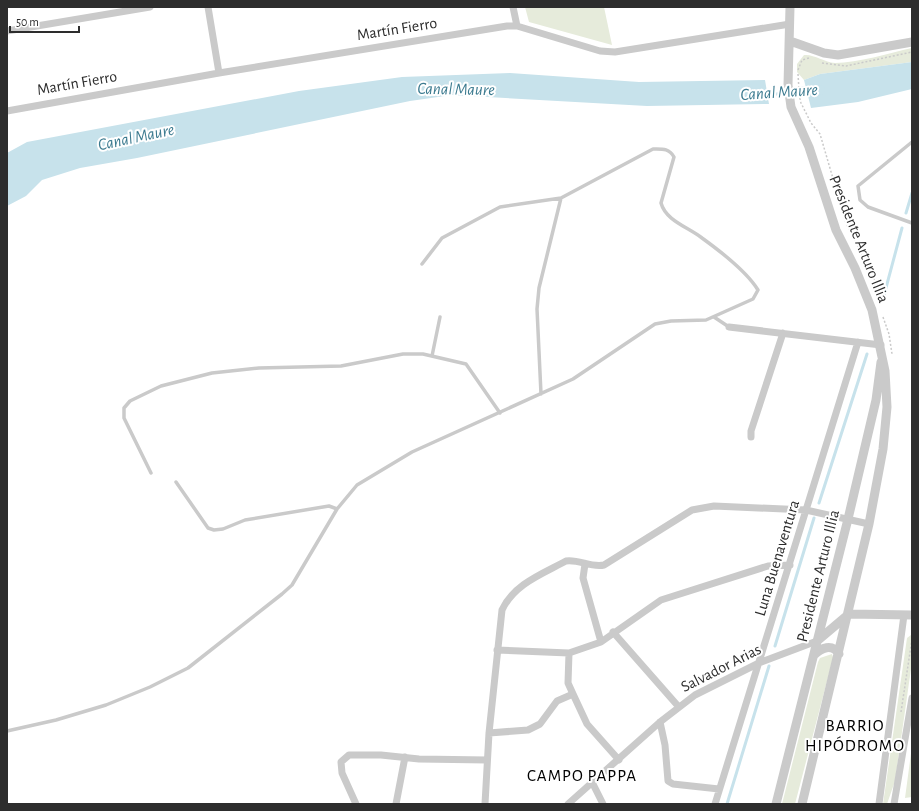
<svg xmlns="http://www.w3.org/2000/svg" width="919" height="811" font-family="'Alegreya Sans',sans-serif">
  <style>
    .green { fill: #e6ebdb }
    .water { fill: #c7e2eb }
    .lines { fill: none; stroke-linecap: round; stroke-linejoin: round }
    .stream { stroke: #c7e2eb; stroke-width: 3 }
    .canal { stroke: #c7e2eb; stroke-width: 10 }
    .path { stroke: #cacaca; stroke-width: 1.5; stroke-dasharray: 2 2; stroke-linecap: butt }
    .service { stroke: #cacaca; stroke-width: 3.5 }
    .minor { stroke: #cacaca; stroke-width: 7 }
    .tertiary { stroke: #cacaca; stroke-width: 9 }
    .labels { text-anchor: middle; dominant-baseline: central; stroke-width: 4; stroke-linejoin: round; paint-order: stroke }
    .street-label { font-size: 16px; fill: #2d2d2d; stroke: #fff }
    .water-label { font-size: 17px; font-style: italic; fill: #3b7a8f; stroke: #fff }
    .neighbourhood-label { font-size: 17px; letter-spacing: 1px; fill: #000; stroke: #fff }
  </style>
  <rect width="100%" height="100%" fill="#fff"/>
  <path class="green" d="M525 7H604L612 45 529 22Z
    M912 48V62L820 74 804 80 797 72V64L804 55C814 54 824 62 835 63 858 63 889 53 912 48Z
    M911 635H912V662L895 781 887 804H883L907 638Z
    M832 654 833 658 795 804H782L818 662 820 658Z
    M912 746V797L905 798Z"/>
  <path class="water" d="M912 62V89L858 102 811 108 804 80 820 74Z
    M510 73 639 82 765 80 769 104 647 106 452 95 410 101 137 158 80 168 42 180 26 196 7 206V153L27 142 299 91 402 77Z"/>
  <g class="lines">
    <path class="stream" d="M765 95 787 93
      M906 213 912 193
      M883 299 902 228
      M819 503 867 354
      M775 646 814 518
      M727 804 769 666"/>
    <path class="canal" d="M789 93 820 90"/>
    <path class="path" d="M822 63 846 66 912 52
      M798 70 802 60 809 58
      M798 74 799 90
      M799 94 801 103 811 123 820 134 846 223 872 274 875 281V291
      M883 317 889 334 892 354
      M901 712 912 639"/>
    <path class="service" d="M912 142 858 186 860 200 868 207 912 223
      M714 317 729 327
      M432 356 440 317
      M541 394 537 309 539 288 561 198
      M151 473 124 418V408L130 401 161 386 212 373 259 368 341 366 403 354H423L466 364 500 413
      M176 482 208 528 214 530 223 529 245 520 329 506 337 509
      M7 731 56 720 106 705 150 687 188 668 282 594 292 585 337 509 357 485 412 452 573 379 655 324 671 321 706 320 753 299 758 290C747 272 720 251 702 238 688 227 666 221 661 203L674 157C669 148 662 149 653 149L561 198 500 207 442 238 422 264"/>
    <path class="minor" d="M208 7 219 73
      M513 7 517 26
      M7 31 150 7
      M7 111 219 73 507 26H517L600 51 615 52 790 24
      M729 327 881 345
      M751 437V431L783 333
      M585 564 583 578 601 642
      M613 632 678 706
      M497 650 569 653 601 642 661 600 768 566 790 565
      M569 653 568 683 573 694 587 724 619 760
      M660 722 665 745 668 781 673 784 719 789
      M489 733 528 730 540 724 557 701 573 694
      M592 782 603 804
      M356 804 342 773 341 762 349 755H381L419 759 487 760
      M396 804 405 757
      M485 804 489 733 502 610C514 584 542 574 566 561 579 559 591 568 604 565L692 510 714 506 806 510 869 524
      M568 804 660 722 695 695 759 663 817 641
      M715 804 858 342
      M879 804 904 615
      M894 804 912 698"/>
    <path class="tertiary" d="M790 7 788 85 791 107 809 147 836 230 855 268 872 310 885 371 887 407 883 449 869 524 802 804
      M790 41 824 53 838 55 912 42
      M817 641 849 614 912 615
      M814 655C821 648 832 643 839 654
      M776 804 848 519 876 400 881 362"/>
  </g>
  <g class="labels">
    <g class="street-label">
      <text transform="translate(397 29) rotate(-9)">Martín Fierro</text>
      <text transform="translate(77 83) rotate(-10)">Martín Fierro</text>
      <text transform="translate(859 239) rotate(68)">Presidente Arturo Illia</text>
      <text transform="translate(777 558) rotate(-73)">Luna Buenaventura</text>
      <text transform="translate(818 576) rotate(-76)">Presidente Arturo Illia</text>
      <text transform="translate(721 668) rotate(-27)">Salvador Arias</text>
    </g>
    <g class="water-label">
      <text transform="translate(456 89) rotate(1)">Canal Maure</text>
      <text transform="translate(779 92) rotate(-4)">Canal Maure</text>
      <text transform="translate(136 137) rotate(-12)">Canal Maure</text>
    </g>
    <g class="neighbourhood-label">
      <text x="855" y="725">BARRIO<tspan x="855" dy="20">HIPÓDROMO</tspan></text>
      <text x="582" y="775">CAMPO PAPPA</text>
    </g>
  </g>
  <rect width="919" height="811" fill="none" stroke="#2d2d2d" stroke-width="16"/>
  <path d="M10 26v6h69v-6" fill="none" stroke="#2d2d2d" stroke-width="2"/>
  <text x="16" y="26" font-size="12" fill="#2d2d2d" stroke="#ffffff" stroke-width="3" paint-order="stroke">50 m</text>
</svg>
